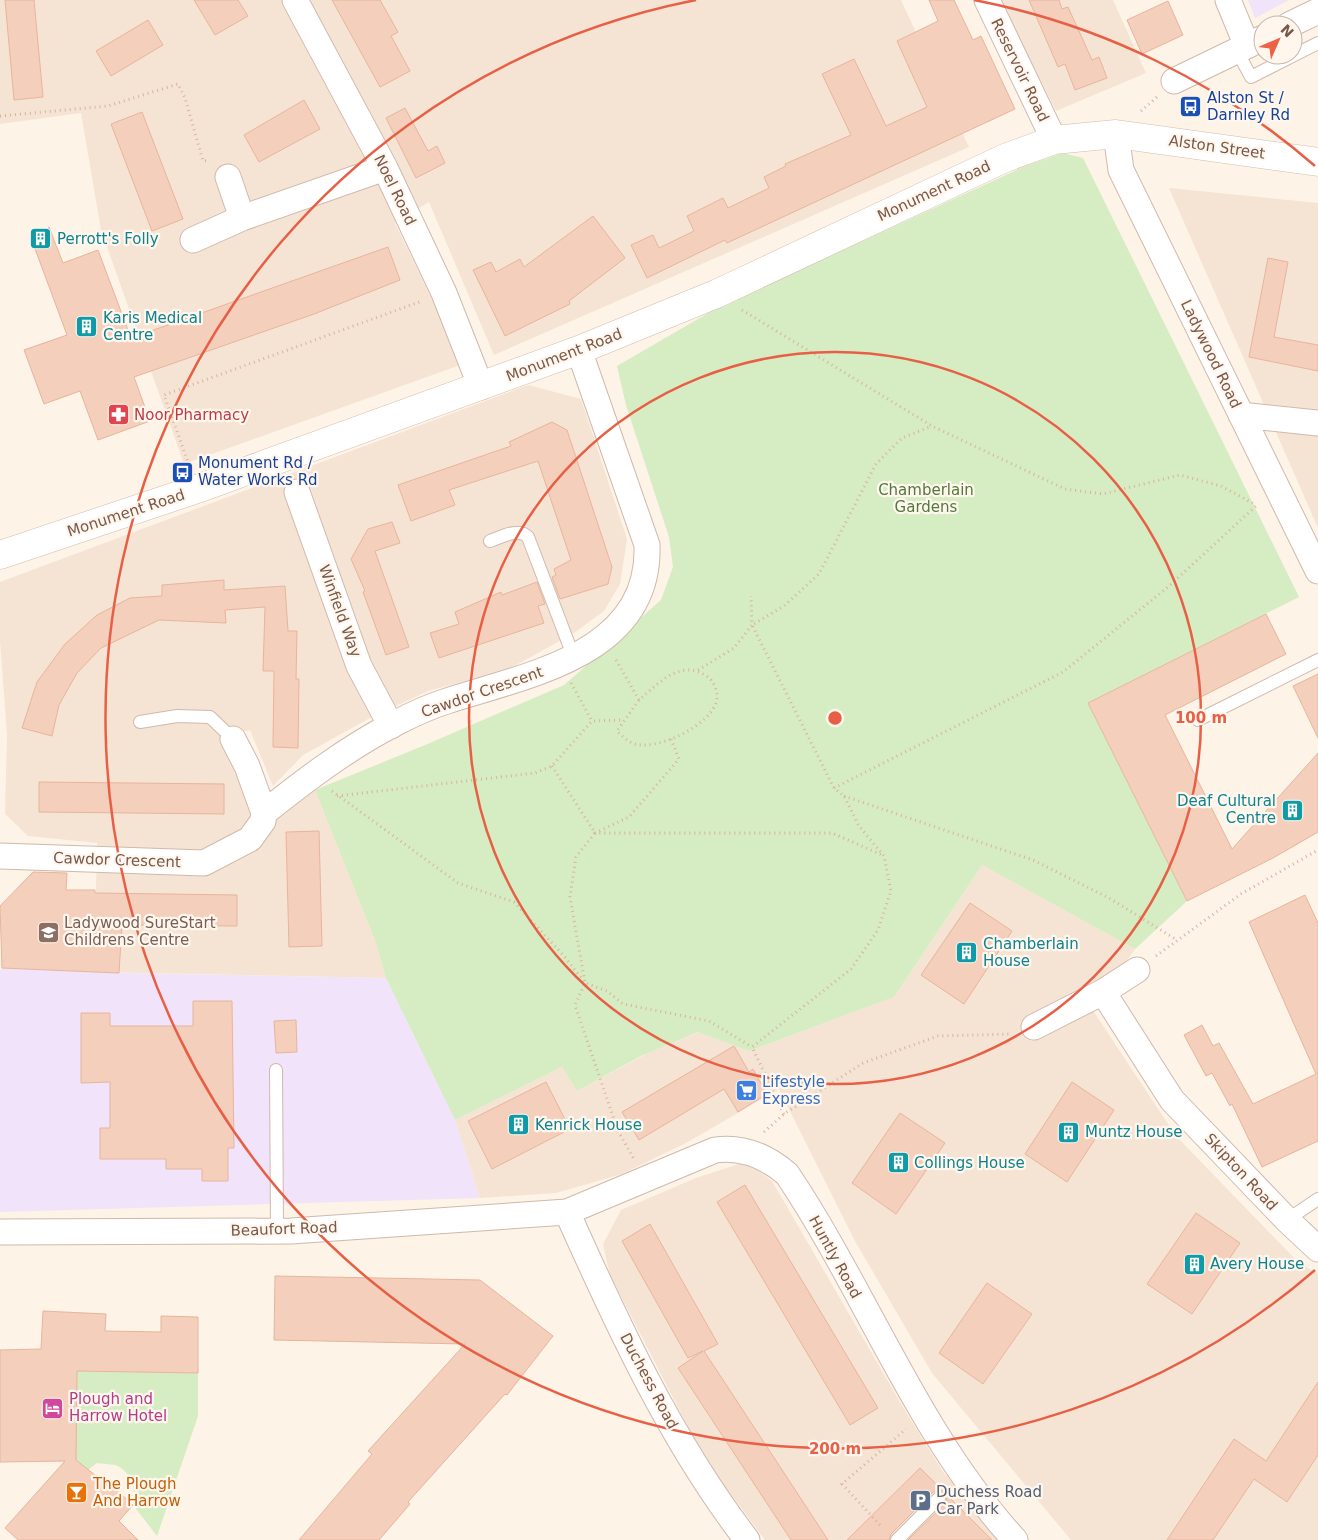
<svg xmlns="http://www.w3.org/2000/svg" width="1318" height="1540" font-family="'DejaVu Sans',sans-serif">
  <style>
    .residential { fill: #f5e4d4 }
    .education { fill: #f0e3fa }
    .green { fill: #d6ecc3 }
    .building { fill: #f4cfbc; stroke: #e8b49c }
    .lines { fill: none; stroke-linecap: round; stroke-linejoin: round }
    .service-casing { stroke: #d0b9ab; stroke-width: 14 }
    .minor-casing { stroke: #d0b9ab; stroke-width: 27 }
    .secondary-casing { stroke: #d6bbab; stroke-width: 29 }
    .path { stroke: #dab29f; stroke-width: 3; stroke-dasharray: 1 4; stroke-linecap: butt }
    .service { stroke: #fff; stroke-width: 12 }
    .minor { stroke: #fff; stroke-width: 25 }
    .secondary { stroke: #fff; stroke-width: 28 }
    .ring { fill: none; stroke: #e76046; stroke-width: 2.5 }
    .labels { text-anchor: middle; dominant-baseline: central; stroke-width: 4.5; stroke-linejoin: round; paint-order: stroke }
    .street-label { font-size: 15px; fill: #795749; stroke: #fff7ee }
    .transit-label { font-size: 15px; fill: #164399; stroke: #fff7ee; text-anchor: start }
    .culture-label { font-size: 15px; fill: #0d838f; stroke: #fff7ee; text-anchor: start }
    .health-label { font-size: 15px; fill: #be3a42; stroke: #fff7ee; text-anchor: start }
    .park-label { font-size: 15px; fill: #52793d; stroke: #fff7ee }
    .education-label { font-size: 15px; fill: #785e54; stroke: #fff7ee; text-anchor: start }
    .shop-label { font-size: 15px; fill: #366cbe; stroke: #fff7ee; text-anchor: start }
    .hotel-label { font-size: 15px; fill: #b23c85; stroke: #fff7ee; text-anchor: start }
    .food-label { font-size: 15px; fill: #c56008; stroke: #fff7ee; text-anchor: start }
    .service-label { font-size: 15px; fill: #4e5e75; stroke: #fff7ee; text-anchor: start }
    .centre { fill: #e76046; stroke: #fff7ee; stroke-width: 2.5 }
    .ring-label { font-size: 15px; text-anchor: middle; font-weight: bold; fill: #e76046; stroke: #fff7ee; stroke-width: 4.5; stroke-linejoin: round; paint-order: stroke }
  </style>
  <rect width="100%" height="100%" fill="#fdf3e6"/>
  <path class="residential" d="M0 0H901L969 147 494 355 429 202 395 223 463 364 184 464 101 230 81 113 0 124Z
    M1000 0H1113L1146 73 1056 111Z
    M1169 188 1318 203V528Z
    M528 385 581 399 627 539 620 584 604 611 574 633 509 669 428 691 368 719 303 755 273 786 250 730 222 737 269 824 315 790 376 943 386 978 94 972 97 843 28 836 5 814 7 736 0 640V582Z
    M982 865 1135 949 1092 1009 1176 1136 1297 1261 1318 1274V1540H1071L932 1373 855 1241 779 1089 688 1142 622 1174 556 1193 480 1198 455 1120 562 1067 577 1091 648 1053 699 1032 749 1051 894 997Z
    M742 1163 758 1170 772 1181 907 1414 943 1472 1006 1540H765L705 1460 610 1275 603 1244 621 1210 696 1178Z"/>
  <path class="education" d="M1248 0H1289L1255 18Z
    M2 968 119 973 386 978 455 1120 480 1198 0 1212V971Z"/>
  <path class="green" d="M1062 153 1083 158 1299 597 1088 703 1187 901 1135 949 982 865 894 997 749 1051 698 1032 641 1056 577 1091 562 1067 455 1120 386 978 376 943 315 790 430 743 564 685 661 600 673 567 669 537 626 405 617 366 717 308 1021 168Z
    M77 1371 198 1373V1416L157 1536 133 1505C137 1491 132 1474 118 1466 113 1464 103 1464 97 1463L88 1470 72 1458Z"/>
  <path class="building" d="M5 0H34L43 97 14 100Z
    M194 0H238L248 16 215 35Z
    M332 0H380L398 32 391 36 410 71 380 87Z
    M929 0H954L973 40 981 36 1015 109 727 243 725 240 647 278 631 245 653 235 659 248 694 231 687 216 723 198 728 208 769 188 764 177 786 166 785 164 851 135 822 74 854 59 886 126 927 107 897 41 938 21Z
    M1029 0H1059L1062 9 1068 7 1092 60 1099 57 1107 78 1075 90 1065 64 1058 67Z
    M1168 1 1183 35 1142 54 1127 20Z
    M148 20 163 45 111 76 96 51Z
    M304 100 320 129 259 162 244 135Z
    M405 108 428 151 437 146 445 163 416 178 386 118Z
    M142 112 183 219 152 231 111 124Z
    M593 216 625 258 569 301 570 304 505 336 473 270 491 262 496 272 520 259 524 267Z
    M49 227 63 263 98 250 131 338 388 247 400 280 314 314 134 377 150 421 98 440 80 391 44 404 24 350 67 335 31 238 40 236Z
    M1268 258 1288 262 1274 337 1318 345V371L1249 357Z
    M552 422 567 430 612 567 608 584 560 599 552 577 556 575 554 569 571 560 538 461 449 490 455 505 411 521 398 485 511 446 509 442Z
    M392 522 400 543 375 551 409 647 386 655 363 592 365 591 351 559 368 529Z
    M224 580V590L285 586 288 631H297L296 679H299L298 748 273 747 274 671H263L265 607 225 610 226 623 159 620 101 648 77 673 59 705 52 736 22 728 37 682 65 644 97 615 130 598 162 596V585Z
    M537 582 545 604 538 606 544 623 439 658 430 633 459 624 455 612 501 592 502 595Z
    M1266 614 1286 654 1165 715 1232 849 1318 753V832L1273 858 1187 901 1088 703Z
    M1318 674V738L1293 686Z
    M39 782 224 784V814L39 812Z
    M319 831 322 946 289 947 286 832Z
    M33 872 67 873 66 890H95V893L237 895V926L122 925 119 973 2 968 0 906Z
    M1305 895 1318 923V1141L1262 1167 1232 1104 1230 1106 1212 1073 1206 1076 1184 1035 1202 1025 1213 1046 1219 1043 1253 1104 1316 1074 1249 922Z
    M970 903 1012 931 964 1004 921 975Z
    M193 1001H232L234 1148H228V1181H202V1169H166V1159H100V1128H110V1082L81 1083V1013H110V1026H193Z
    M296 1020 297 1052 276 1053 274 1021Z
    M734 1046 749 1072 753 1069 767 1094 738 1112 724 1089 639 1140 622 1112Z
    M546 1082 570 1129 492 1169 468 1121Z
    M1072 1082 1114 1110 1067 1182 1025 1154Z
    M900 1113 945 1143 896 1214 852 1183Z
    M745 1185 878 1408 850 1425 717 1202Z
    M1196 1213 1240 1243 1192 1314 1147 1284Z
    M650 1224 718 1344 704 1351 828 1540H791L678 1368 703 1351 688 1358 622 1241Z
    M275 1276 480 1280 553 1336 507 1395 505 1394 408 1502 410 1504 379 1540H299L372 1454 368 1451 465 1344 274 1340Z
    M987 1283 1032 1314 983 1384 939 1353Z
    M43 1311 106 1314 105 1331 161 1332V1316L198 1317V1373L77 1371 76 1460 100 1479 102 1477 133 1505 119 1521 138 1540H18L5 1528 65 1461 0 1462V1350L41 1349Z
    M1318 1382V1455L1287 1502 1254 1479 1213 1540H1167L1234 1439 1266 1461Z
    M920 1468 944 1492 937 1490 933 1492 891 1534 889 1540H847Z
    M945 1493 992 1540H908L945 1504 947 1500Z"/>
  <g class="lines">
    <defs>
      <path id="service" d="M1237 51 1251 77 1318 43
        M490 541C501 537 519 527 528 537L574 658
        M1198 720 1318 660
        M140 722 177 716 210 717 233 739
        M276 1070 277 1231
        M1287 1220 1318 1199
        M897 1540 939 1498"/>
      <path id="minor" d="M295 0 385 168 444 293 481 387
        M987 0 1054 140
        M1228 0 1247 46
        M1289 25 1318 11
        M1174 81 1263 38
        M1116 134 1121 170 1318 571
        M228 177 242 218
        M193 240 242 218 385 168
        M1241 415 1318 423
        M297 492 359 666 391 726
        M233 739 247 766 264 813
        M0 856 204 863 250 839 263 821 264 813C304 781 346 749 392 725 409 716 428 707 447 701 526 675 651 655 647 545L579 350
        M1103 992 1172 1100 1287 1220 1318 1249
        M1034 1027 1103 992 1137 970
        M567 1212C618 1326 671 1441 747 1540
        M0 1232 291 1231 567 1212 715 1150C743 1146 766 1156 787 1174 867 1293 917 1433 1015 1540"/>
      <path id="secondary" d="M0 555 197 489 579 350 716 294 1005 158 1054 140 1116 134 1318 162"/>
    </defs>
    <use href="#service" class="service-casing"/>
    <use href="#minor" class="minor-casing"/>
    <use href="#secondary" class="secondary-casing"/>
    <path class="path" d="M1141 111 1157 97
      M0 116 108 106 178 84 185 98 203 161 209 160
      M742 310 932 426 1065 489 1103 494 1180 475 1221 486 1256 505
      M189 465 164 395 422 301
      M616 660 639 700C660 682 681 658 708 677 713 680 718 692 717 698 715 724 655 753 632 743 626 740 621 735 617 731L639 700
      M698 670 734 648 752 625 751 596
      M571 683 592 721
      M671 739 679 759 629 817 595 833H832L882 855
      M552 766 595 833 576 857 570 897 585 983 575 1005 618 1131 634 1159
      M834 788 1063 672 1168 587 1257 505
      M332 791 458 883 514 902 564 956 585 983 607 991 623 1004 709 1021 752 1047
      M337 796 535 773 552 766 592 721 622 720
      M844 796 1033 860 1109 898 1177 940
      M1156 956 1241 894 1318 850
      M784 1114 752 1047 851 969 878 930 891 891 884 856 859 826 844 796 834 788 752 625 784 606 819 574 876 464 902 438 932 426
      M764 1132 784 1114 863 1063 938 1036 1011 1034
      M880 1525 842 1484 906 1429"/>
    <use href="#service" class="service"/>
    <use href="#minor" class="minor"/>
    <use href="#secondary" class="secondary"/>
  </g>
  <g class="ring">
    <circle cx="835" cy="718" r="366"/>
    <path d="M1315 1270A731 731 0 1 1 696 0M974 0A731 731 0 0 1 1315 166"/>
  </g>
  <defs>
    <symbol id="bus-square" viewBox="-11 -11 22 22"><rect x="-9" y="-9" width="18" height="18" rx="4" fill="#1a4fb4" stroke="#fff7ee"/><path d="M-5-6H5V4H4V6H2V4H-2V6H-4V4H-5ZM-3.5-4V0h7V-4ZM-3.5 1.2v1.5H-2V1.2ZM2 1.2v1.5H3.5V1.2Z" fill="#fff"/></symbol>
    <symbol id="building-square" viewBox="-11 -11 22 22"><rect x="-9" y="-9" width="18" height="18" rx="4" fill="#0f9aa8" stroke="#fff7ee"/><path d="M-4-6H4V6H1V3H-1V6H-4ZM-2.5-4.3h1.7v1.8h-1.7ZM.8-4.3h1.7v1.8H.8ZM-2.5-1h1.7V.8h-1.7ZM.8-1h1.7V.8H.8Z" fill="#fff"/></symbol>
    <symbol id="pharmacy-square" viewBox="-11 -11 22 22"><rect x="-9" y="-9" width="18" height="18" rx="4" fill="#e0444e" stroke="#fff7ee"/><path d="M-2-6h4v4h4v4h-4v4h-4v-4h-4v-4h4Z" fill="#fff"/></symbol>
    <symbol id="school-square" viewBox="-11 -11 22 22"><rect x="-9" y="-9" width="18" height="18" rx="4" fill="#8d6e63" stroke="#fff7ee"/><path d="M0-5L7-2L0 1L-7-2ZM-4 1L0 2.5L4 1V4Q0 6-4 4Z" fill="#fff"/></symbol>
    <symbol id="supermarket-square" viewBox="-11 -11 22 22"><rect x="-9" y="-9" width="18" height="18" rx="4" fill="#3f7fe0" stroke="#fff7ee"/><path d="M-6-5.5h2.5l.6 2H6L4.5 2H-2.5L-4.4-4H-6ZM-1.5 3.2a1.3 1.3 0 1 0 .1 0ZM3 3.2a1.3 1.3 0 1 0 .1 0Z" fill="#fff"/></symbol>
    <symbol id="hotel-square" viewBox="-11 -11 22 22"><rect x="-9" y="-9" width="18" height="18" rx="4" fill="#d1479c" stroke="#fff7ee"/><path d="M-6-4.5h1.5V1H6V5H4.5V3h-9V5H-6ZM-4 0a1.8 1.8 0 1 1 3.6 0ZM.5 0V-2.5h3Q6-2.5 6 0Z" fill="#fff"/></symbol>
    <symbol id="bar-square" viewBox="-11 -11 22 22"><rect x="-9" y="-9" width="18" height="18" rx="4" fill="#e8710a" stroke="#fff7ee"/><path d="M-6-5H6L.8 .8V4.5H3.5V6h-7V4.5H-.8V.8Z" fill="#fff"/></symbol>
    <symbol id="parking-square" viewBox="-11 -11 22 22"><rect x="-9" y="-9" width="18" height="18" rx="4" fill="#5c6f8a" stroke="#fff7ee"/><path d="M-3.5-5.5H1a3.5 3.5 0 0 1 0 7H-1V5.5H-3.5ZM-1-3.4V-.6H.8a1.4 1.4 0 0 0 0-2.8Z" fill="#fff"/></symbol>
  </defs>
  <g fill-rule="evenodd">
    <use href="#bus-square" x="1178" y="94" width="25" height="25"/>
    <use href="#building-square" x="28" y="226" width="25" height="25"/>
    <use href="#building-square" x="74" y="314" width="25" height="25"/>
    <use href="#pharmacy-square" x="106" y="402" width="25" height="25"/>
    <use href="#bus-square" x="170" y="460" width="25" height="25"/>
    <use href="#building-square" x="1280" y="798" width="25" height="25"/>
    <use href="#school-square" x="36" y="920" width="25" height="25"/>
    <use href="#building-square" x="954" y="940" width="25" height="25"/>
    <use href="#supermarket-square" x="734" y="1078" width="25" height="25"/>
    <use href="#building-square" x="506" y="1112" width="25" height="25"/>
    <use href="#building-square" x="1056" y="1120" width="25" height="25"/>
    <use href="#building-square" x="886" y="1150" width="25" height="25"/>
    <use href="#building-square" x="1182" y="1252" width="25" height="25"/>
    <use href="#hotel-square" x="40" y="1396" width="25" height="25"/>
    <use href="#bar-square" x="64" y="1480" width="25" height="25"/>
    <use href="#parking-square" x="908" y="1488" width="25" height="25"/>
  </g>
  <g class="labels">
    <g class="street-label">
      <text transform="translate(1020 70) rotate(64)">Reservoir Road</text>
      <text transform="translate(1217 147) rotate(8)">Alston Street</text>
      <text transform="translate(395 190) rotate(64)">Noel Road</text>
      <text transform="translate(934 191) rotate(-25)">Monument Road</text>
      <text transform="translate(1211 354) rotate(64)">Ladywood Road</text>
      <text transform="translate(564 355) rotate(-21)">Monument Road</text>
      <text transform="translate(126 513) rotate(-18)">Monument Road</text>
      <text transform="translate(340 611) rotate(70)">Winfield Way</text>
      <text transform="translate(482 692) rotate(-19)">Cawdor Crescent</text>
      <text transform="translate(117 860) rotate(2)">Cawdor Crescent</text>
      <text transform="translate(1241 1172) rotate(47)">Skipton Road</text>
      <text transform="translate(284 1229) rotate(-2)">Beaufort Road</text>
      <text transform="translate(835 1257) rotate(61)">Huntly Road</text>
      <text transform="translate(649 1381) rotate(62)">Duchess Road</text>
    </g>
    <g class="transit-label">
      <text x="1207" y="98">Alston St /<tspan x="1207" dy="17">Darnley Rd</tspan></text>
      <text x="198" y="463">Monument Rd /<tspan x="198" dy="17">Water Works Rd</tspan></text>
    </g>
    <g class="culture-label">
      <text x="57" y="239">Perrott's Folly</text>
      <text x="103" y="318">Karis Medical<tspan x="103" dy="17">Centre</tspan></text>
      <text x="1276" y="801" text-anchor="end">Deaf Cultural<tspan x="1276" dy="17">Centre</tspan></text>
      <text x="983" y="944">Chamberlain<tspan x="983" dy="17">House</tspan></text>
      <text x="535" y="1125">Kenrick House</text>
      <text x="1085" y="1132">Muntz House</text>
      <text x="914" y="1163">Collings House</text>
      <text x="1210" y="1264">Avery House</text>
    </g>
    <g class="health-label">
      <text x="134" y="415">Noor Pharmacy</text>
    </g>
    <g class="park-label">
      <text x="926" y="490">Chamberlain<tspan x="926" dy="17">Gardens</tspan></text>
    </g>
    <g class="education-label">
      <text x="64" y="923">Ladywood SureStart<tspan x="64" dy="17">Childrens Centre</tspan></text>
    </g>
    <g class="shop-label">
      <text x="762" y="1082">Lifestyle<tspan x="762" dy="17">Express</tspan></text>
    </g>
    <g class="hotel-label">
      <text x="69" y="1399">Plough and<tspan x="69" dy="17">Harrow Hotel</tspan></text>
    </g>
    <g class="food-label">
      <text x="93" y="1484">The Plough<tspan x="93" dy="17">And Harrow</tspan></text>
    </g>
    <g class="service-label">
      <text x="936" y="1492">Duchess Road<tspan x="936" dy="17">Car Park</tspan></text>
    </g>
  </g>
  <circle cx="835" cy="718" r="8" class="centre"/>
  <g class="ring-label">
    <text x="1201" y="723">100 m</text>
    <text x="835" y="1454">200 m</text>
  </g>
  <g transform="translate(1278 40) rotate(45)"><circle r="24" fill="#fff7ee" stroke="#c9b7ac"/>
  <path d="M0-4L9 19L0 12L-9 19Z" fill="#ed6146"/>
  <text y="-8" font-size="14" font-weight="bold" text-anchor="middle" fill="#795749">N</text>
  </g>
</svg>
